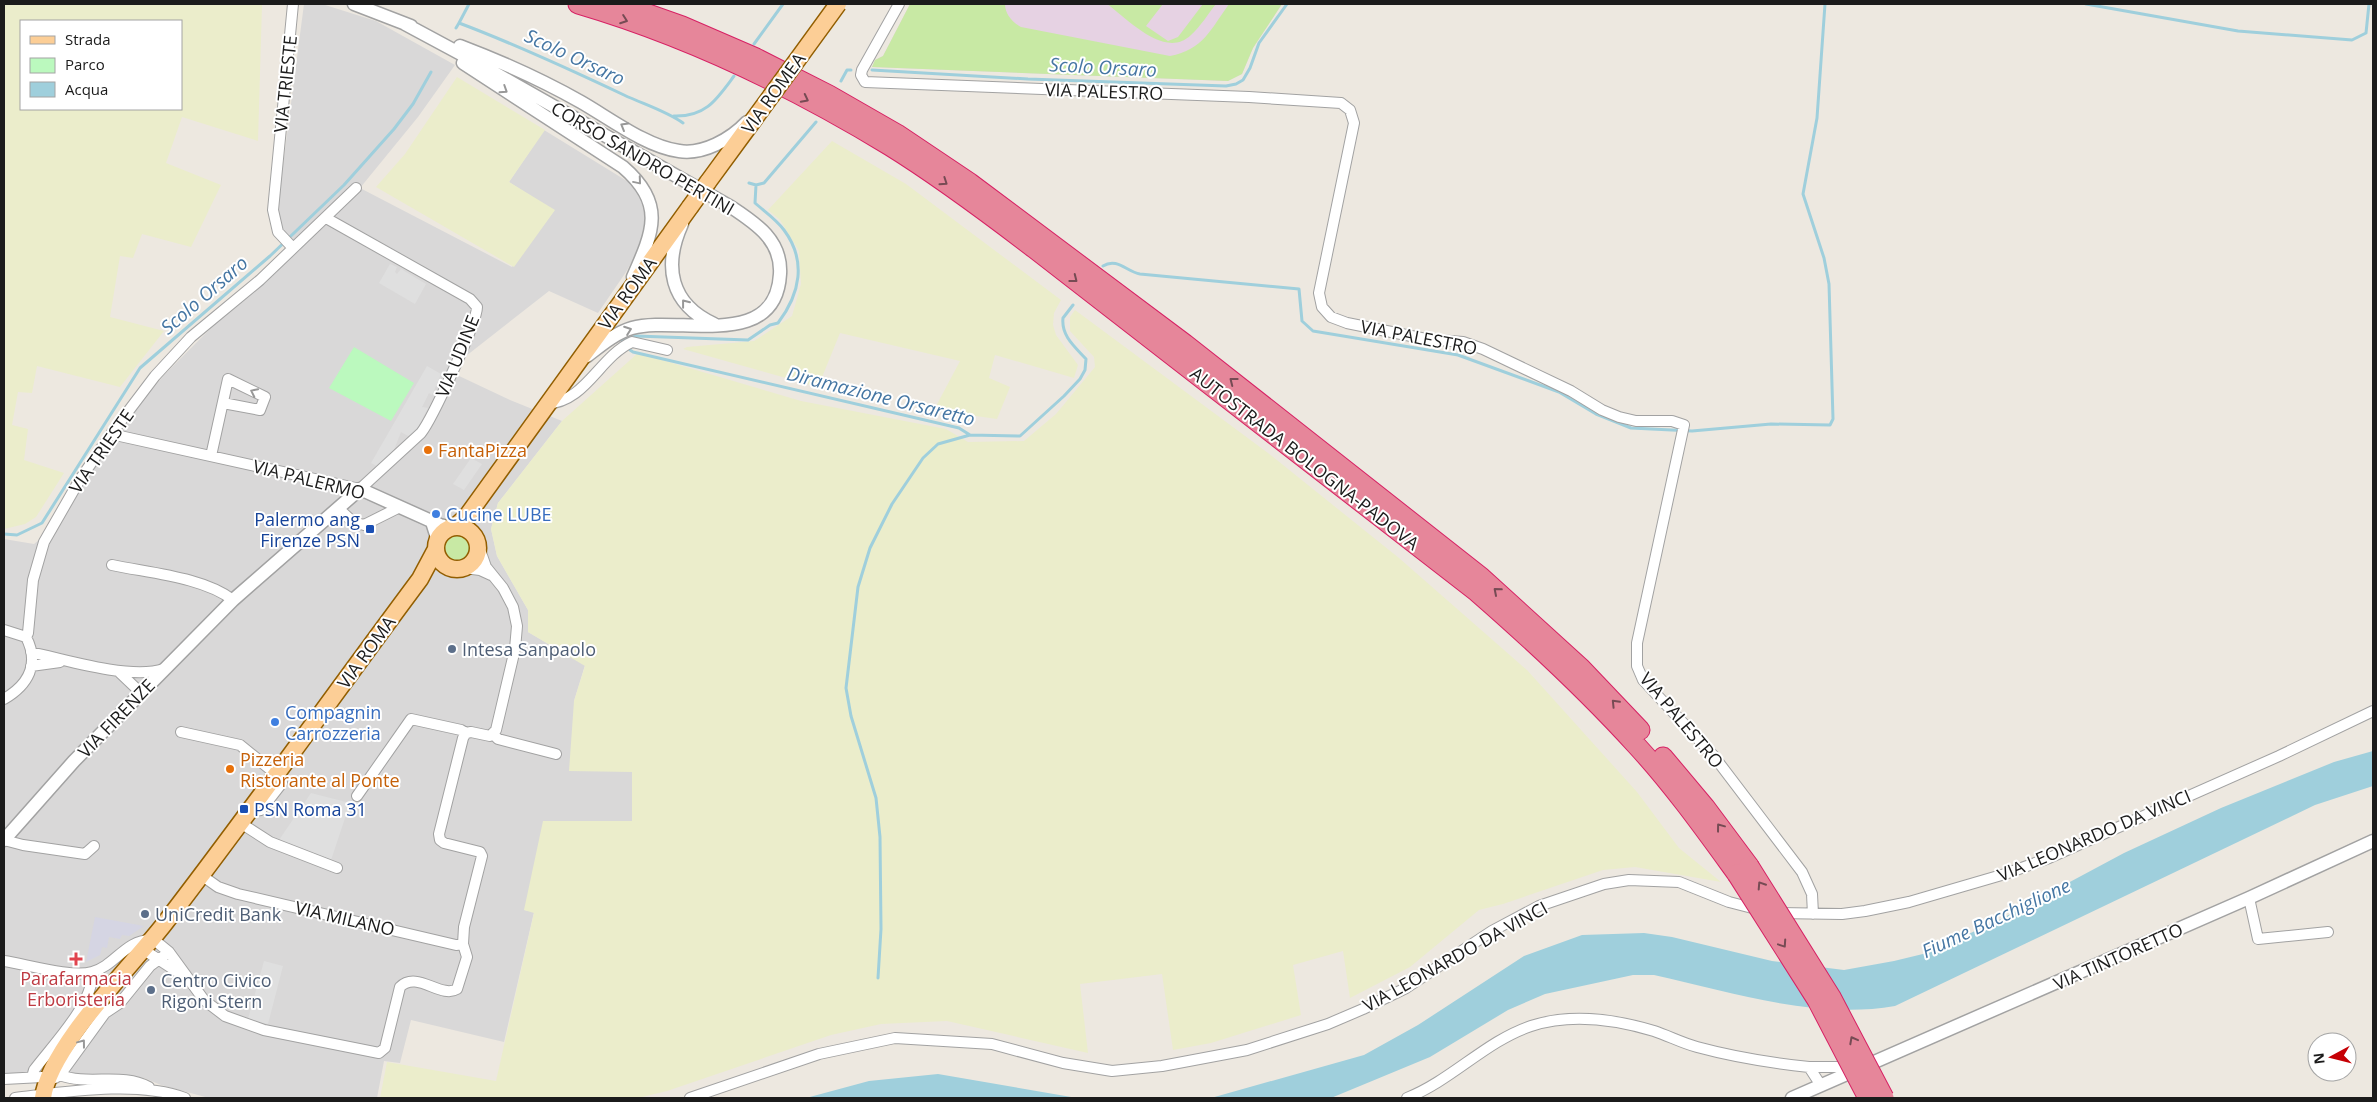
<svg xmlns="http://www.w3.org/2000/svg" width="2377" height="1102" font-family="'Open Sans',sans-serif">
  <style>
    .residential { fill: #d9d8d8 }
    .industrial { fill: #e6d2e3 }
    .farmland { fill: #ebedcb; fill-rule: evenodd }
    .grass { fill: #c8e9a4 }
    .park { fill: #bbf9be }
    .parking { fill: #dfdfdf }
    .plaza { fill: #d5d5e3 }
    .water { fill: #9fcfdc }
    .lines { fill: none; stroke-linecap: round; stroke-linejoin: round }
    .stream { stroke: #9fcfdc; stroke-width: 3 }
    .minor-casing { stroke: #a2a2a2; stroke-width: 12 }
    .tertiary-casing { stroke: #a2a2a2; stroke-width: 15 }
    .primary-casing { stroke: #925e00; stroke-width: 19 }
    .motorway-casing { stroke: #d72164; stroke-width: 21 }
    .minor { stroke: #fff; stroke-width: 10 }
    .tertiary { stroke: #fff; stroke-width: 12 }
    .primary { stroke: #fcce96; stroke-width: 16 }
    .motorway { stroke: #e6869a; stroke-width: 19 }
    .primary-bridge-casing { stroke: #925e00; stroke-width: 19; stroke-linecap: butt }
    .motorway-bridge-casing { stroke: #d72164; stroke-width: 21; stroke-linecap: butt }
    .primary-bridge { stroke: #fcce96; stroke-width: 16 }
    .motorway-bridge { stroke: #e6869a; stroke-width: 19 }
    .oneway { stroke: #764b54 }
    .oneway2 { stroke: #989898 }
    .food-dot { fill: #e8710a; stroke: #fff; stroke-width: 2 }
    .shop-dot { fill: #3f7fe0; stroke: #fff; stroke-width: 2 }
    .transit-dot { fill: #1a4fb4; stroke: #fff; stroke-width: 2 }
    .service-dot { fill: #5c6f8a; stroke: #fff; stroke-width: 2 }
    .health-dot { fill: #e0444e; stroke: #fff; stroke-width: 2 }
    .labels { text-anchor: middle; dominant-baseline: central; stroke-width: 4; stroke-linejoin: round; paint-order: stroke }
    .street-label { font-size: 18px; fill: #1b1b1b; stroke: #fff }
    .food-label { font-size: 18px; fill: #c56008; stroke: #fff; text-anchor: start }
    .shop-label { font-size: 18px; fill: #366cbe; stroke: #fff; text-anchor: start }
    .transit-label { font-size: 18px; fill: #164399; stroke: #fff; text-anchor: end }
    .service-label { font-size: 18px; fill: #4e5e75; stroke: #fff; text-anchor: start }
    .health-label { font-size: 18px; fill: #be3a42; stroke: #fff }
    .water-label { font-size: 19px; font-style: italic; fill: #4576a3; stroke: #fff }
  </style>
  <rect width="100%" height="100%" fill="#ede8e0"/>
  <path class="residential" d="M304 4H322L376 21 455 65 418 117 360 188 512 267 554 211 509 182 544 130 635 186 642 194 648 214 645 238 626 272 598 313 549 291 466 356 457 375 510 400 562 421 498 503 491 529 497 556 528 610V632L585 665 574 701 632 772V821L524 910 534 912 504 1042 411 1020 400 1063 384 1061 377 1098H209L161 1085 144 1078 71 1075 4 1076V539L34 544 56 526 114 435 164 375 216 323 300 250 280 227 278 203Z"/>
  <path class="industrial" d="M910 4H1282L1253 48 1242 74 1228 81 872 67 875 60 883 56Z"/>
  <path class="farmland" d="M4 4 262 5 258 141 182 117 166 163 221 185 191 247 142 234 133 258 120 256 110 317 164 331 120 387 37 366 32 393 18 392 12 425 28 429 24 460 64 473 36 517 25 524 4 529ZM21 21H181V109H21Z
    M457 77 545 130 509 182 555 210 514 267 376 187 405 154Z
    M832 141 906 184 1061 300 1054 313 1053 325 1056 335 1078 365 1074 378 995 355 989 378 1010 387 997 419 934 410 960 361 840 333 818 387 683 349 687 347 754 341 792 316 801 284 799 251 780 220 768 210Z
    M1075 310 1268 453 1399 558 1527 670 1637 792 1679 848 1721 882 1635 867 1603 870 1503 904 1479 910 1410 967 1350 998 1343 951 1293 965 1301 1015 1211 1043 1173 1050 1162 974 1080 984 1088 1053 947 1021 881 1024 831 1035 667 1091 638 1098H380L387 1062 496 1081 534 913 524 910 543 821H632V772L569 771 574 701 585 666 528 632V610L497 556 491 529 498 503 562 421 638 353 801 401 946 429 968 442 1024 441 1056 414 1095 367 1094 357 1070 331V317Z"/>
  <path class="grass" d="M910 4H1005C1005 14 1012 22 1021 27L1170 56C1203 50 1211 29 1229 4H1282L1253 48 1242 74 1228 81 872 67 875 60 883 56Z
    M1107 4H1163L1146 26 1168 41 1178 37 1203 4H1216C1208 14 1201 26 1191 35 1165 60 1128 19 1107 4Z
    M445 548a13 13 0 1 1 26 0a13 13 0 1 1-26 0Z"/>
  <path class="park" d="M354 347 414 383 391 421 329 388Z"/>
  <path class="parking" d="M390 264 397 267 395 272 397 274 401 269 426 284 415 304 379 283Z
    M427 366 441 374 432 395 429 393 422 407 428 408 417 429 410 437 401 432 392 455 382 469 371 463Z
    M471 458 482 464 464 490 453 484Z
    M311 793 350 803 331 860 279 840Z
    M264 961 283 966 268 1024 248 1019Z"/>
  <path class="plaza" d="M95 917 144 926 129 936 122 935 120 939 109 937 107 948 102 947 100 955 86 962Z"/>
  <path class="water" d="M2373 751V786L2315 805 1895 1006C1815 1020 1732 992 1654 975H1633L1545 994 1508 1010 1430 1057 1331 1098H1211L1364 1055 1418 1025 1524 956 1582 935 1644 933 1672 937 1772 961 1844 970 1894 961 1927 953 1999 920 2124 853 2221 808 2334 762Z
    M938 1074 1077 1098H806L869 1081Z"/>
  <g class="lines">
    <path class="stream" d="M2086 4 2238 31 2352 40 2366 33 2369 4
      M459 23 469 4
      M456 28 459 23C515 44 569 69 624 95 643 104 666 111 683 123
      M754 44 783 4
      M872 70 1028 79 1226 86 1236 84 1243 80 1250 68 1259 43 1287 4
      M841 81 847 70H851
      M674 116C706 117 717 99 734 76
      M749 183 756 185 764 183 816 122
      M1103 266C1117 257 1127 272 1140 274L1299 289 1302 321 1313 331 1458 355 1559 392 1596 414 1631 428 1692 431 1771 424 1830 425 1833 419 1829 284 1824 258 1803 194 1817 118 1825 4
      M622 341 636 336 748 340 770 325 778 323C800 294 807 261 784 230 776 219 765 212 755 203L756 185
      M630 350 633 352 959 428 970 435 1020 436 1064 396 1080 379 1085 370 1086 359C1075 347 1061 336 1063 318L1073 305
      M4 534 17 535 42 523 140 368 270 256 344 185 394 129 413 104 431 72
      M878 978 881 929 880 837 876 798 851 716 846 688 858 587 870 548 892 504 923 458 938 444 970 435"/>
    <defs>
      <path id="minor" d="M899 4 862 70 861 75 865 82 1249 97 1341 103 1350 110 1354 123 1319 293 1322 307 1331 317 1347 323 1426 339 1463 342 1483 349 1571 391 1602 410 1619 417 1636 421H1672L1684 425 1637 643V666L1643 680 1713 755 1802 872 1812 894 1813 914
        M293 248 278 232 273 210 293 4
        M546 404C586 402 599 357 632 342L667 350
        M111 434 360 489 421 433C432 419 477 323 477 307L470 299 326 218
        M211 456 228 379 265 397 260 410 223 403
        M338 508 353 522 364 525 400 507
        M112 565C149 573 203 577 233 600
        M465 568 480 570 491 575
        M4 630 26 637
        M31 652C65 660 131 680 164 669
        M31 666 60 662
        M118 671 140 692
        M4 699C28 685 40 664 26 637L28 633 33 580 44 542 79 481 111 434 155 376 191 337 260 280 356 188
        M181 732 240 745 281 778 282 783 261 810 247 812
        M494 735 498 739 556 754
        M357 796 411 719 461 730 466 733
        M239 822 270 842 337 868
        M4 840 23 845 85 854 94 846
        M201 875 218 887 238 894 456 945 463 944
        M2249 898 2258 939 2328 932
        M1777 913 1842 914 1865 911 1909 902 2005 874 2049 858 2279 756 2373 711
        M153 939 169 952 204 1000 225 1016 264 1030 379 1053 385 1048 400 987C417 970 441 999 457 989L467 957 463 944 464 927 482 856 480 852 444 843 440 840 439 834 463 738 466 733 471 732 490 736 496 730 515 649 517 626 513 607 503 588 486 567 479 547
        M144 950 187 978
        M4 961C25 964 72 978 92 972 115 966 125 940 151 940
        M1809 1067H1854
        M60 1075C88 1086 122 1072 149 1087
        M32 1077 34 1070C52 1046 95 1002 92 972
        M55 1078 60 1075 105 1013 120 1003 150 966 169 952
        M4 1079 42 1077
        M15 1098C66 1092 137 1080 185 1098
        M690 1098 819 1054 895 1038 992 1044 1063 1063 1112 1071 1162 1066 1247 1050 1328 1024 1363 1009 1406 988 1492 931 1539 906 1604 884 1629 880 1679 882 1729 902 1760 910
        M1407 1098C1452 1080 1486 1041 1531 1026 1571 1013 1614 1019 1654 1031 1669 1036 1682 1043 1697 1047 1734 1057 1771 1063 1809 1067L1820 1084"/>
      <path id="tertiary" d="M354 4 411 26
        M405 24 472 60 731 207C757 224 782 241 780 274 776 352 677 315 632 328 615 333 600 346 587 356
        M460 46C502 62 542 80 581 102 609 118 647 147 679 151 703 155 731 139 747 122
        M463 63 623 167C666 204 653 232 633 277
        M682 224C663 266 670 304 714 324
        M432 522 438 541
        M4 840 74 761 233 600 360 489 440 525 452 528
        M1792 1098 2249 898 2373 841"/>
      <path id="primary" d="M708 182 771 96
        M455 527 467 516 690 207
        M436 548a21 21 0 1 1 42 0a21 21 0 1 1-42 0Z
        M43 1098C49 1047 132 966 165 923 252 810 335 693 420 579L436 549"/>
      <path id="motorway" d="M578 4C687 36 793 87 890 146 940 177 988 213 1035 249L1477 592C1532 640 1586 690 1636 745 1673 785 1705 830 1737 874
        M620 4 682 26 756 58 829 95 897 134 970 183 1185 344 1481 577 1581 668 1640 730
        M1663 757 1705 807 1749 866"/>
    </defs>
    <use href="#minor" class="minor-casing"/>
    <use href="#tertiary" class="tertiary-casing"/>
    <use href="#primary" class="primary-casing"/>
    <use href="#motorway" class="motorway-casing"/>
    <use href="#minor" class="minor"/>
    <use href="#tertiary" class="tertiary"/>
    <use href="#primary" class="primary"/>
    <use href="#motorway" class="motorway"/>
    <defs>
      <path id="primary-bridge" d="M771 96 838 4
        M690 207 708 182"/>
      <path id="motorway-bridge" d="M1749 866 1831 997 1884 1098
        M1737 874 1817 1000 1868 1098"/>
    </defs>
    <use href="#primary-bridge" class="primary-bridge-casing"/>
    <use href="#motorway-bridge" class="motorway-bridge-casing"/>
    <use href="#primary-bridge" class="primary-bridge"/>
    <use href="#motorway-bridge" class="motorway-bridge"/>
  </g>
  <defs><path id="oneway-chevron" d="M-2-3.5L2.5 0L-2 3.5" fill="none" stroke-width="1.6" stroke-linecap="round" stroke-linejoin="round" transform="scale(1.25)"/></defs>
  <g class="oneway">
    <use href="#oneway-chevron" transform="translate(624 20) rotate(20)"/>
    <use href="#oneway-chevron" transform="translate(805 99) rotate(27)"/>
    <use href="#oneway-chevron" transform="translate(944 182) rotate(34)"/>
    <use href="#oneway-chevron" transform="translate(1074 279) rotate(38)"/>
    <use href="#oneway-chevron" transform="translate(1233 381) rotate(-142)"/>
    <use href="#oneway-chevron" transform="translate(1497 591) rotate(-139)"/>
    <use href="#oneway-chevron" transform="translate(1615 703) rotate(-134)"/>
    <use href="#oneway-chevron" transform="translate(1720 827) rotate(-127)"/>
    <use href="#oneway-chevron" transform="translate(1761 885) rotate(-123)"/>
    <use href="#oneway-chevron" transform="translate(1783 944) rotate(56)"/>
    <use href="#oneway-chevron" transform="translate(1853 1040) rotate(-118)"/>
  </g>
  <g class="oneway2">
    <use href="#oneway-chevron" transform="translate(504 90) rotate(33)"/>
    <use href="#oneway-chevron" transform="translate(624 126) rotate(-150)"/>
    <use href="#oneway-chevron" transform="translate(638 181) rotate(50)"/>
    <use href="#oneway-chevron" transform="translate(685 303) rotate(-128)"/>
    <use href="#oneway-chevron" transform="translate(628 330) rotate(-20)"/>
    <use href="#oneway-chevron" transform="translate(254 392) rotate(-154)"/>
    <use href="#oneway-chevron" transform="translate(82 1043) rotate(-53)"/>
  </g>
  <g class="food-dot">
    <circle cx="428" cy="450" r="5"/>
    <circle cx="230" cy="769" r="5"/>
  </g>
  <g class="shop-dot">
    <circle cx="436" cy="514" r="5"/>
    <circle cx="275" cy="722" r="5"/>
  </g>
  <g class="transit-dot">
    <rect x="365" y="524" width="10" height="10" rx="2.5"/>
    <rect x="239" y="804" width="10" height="10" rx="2.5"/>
  </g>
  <g class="service-dot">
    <circle cx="452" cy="649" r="5"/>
    <circle cx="145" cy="914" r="5"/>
    <circle cx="151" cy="990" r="5"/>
  </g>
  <path class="health-dot" d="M73.5 951.5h5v5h5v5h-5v5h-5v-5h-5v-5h5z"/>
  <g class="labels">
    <g class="street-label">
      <text transform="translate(285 84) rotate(-84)">VIA TRIESTE</text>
      <text transform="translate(1104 91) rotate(2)">VIA PALESTRO</text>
      <text transform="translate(773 93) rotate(-54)">VIA ROMEA</text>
      <text transform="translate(643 158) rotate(30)">CORSO SANDRO PERTINI</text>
      <text transform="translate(627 293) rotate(-54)">VIA ROMA</text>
      <text transform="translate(1419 337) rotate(11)">VIA PALESTRO</text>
      <text transform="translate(457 356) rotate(-68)">VIA UDINE</text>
      <text transform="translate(101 451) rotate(-55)">VIA TRIESTE</text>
      <text transform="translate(1305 458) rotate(38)">AUTOSTRADA BOLOGNA-PADOVA</text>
      <text transform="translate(309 479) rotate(14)">VIA PALERMO</text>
      <text transform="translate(366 652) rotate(-54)">VIA ROMA</text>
      <text transform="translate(116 718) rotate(-46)">VIA FIRENZE</text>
      <text transform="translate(1682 720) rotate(50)">VIA PALESTRO</text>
      <text transform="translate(2094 835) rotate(-23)">VIA LEONARDO DA VINCI</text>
      <text transform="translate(345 918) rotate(13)">VIA MILANO</text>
      <text transform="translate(1455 956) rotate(-29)">VIA LEONARDO DA VINCI</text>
      <text transform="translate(2118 956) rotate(-24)">VIA TINTORETTO</text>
    </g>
    <g class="food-label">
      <text x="438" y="450">FantaPizza</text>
      <text x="240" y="759">Pizzeria<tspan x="240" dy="21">Ristorante al Ponte</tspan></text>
    </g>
    <g class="shop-label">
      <text x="446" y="514">Cucine LUBE</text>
      <text x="285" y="712">Compagnin<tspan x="285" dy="21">Carrozzeria</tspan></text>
    </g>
    <g class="transit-label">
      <text x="360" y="519">Palermo ang<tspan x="360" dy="21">Firenze PSN</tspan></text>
      <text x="254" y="809" text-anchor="start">PSN Roma 31</text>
    </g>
    <g class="service-label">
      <text x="462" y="649">Intesa Sanpaolo</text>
      <text x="155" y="914">UniCredit Bank</text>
      <text x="161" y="980">Centro Civico<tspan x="161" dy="21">Rigoni Stern</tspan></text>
    </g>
    <g class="health-label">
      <text x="76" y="978">Parafarmacia<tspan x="76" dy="21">Erboristeria</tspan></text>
    </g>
    <g class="water-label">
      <text transform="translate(575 57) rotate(25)">Scolo Orsaro</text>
      <text transform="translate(1103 67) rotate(3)">Scolo Orsaro</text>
      <text transform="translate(204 295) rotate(-41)">Scolo Orsaro</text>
      <text transform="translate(881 396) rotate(14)">Diramazione Orsaretto</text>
      <text transform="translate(1996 918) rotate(-25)">Fiume Bacchiglione</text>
    </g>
  </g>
  <rect width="2377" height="1102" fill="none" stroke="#1b1b1b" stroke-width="10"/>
  <rect x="20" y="20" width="162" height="90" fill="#ffffff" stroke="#a4a4a4"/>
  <rect x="30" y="36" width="25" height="8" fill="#fcce96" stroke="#a4a4a4"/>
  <text x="65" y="45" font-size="15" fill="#1b1b1b">Strada</text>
  <rect x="30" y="58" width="25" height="15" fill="#bbf9be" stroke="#a4a4a4"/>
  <text x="65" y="70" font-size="15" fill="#1b1b1b">Parco</text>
  <rect x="30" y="82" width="25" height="15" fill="#9fcfdc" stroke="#a4a4a4"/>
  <text x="65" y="95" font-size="15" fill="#1b1b1b">Acqua</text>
  <g transform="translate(2332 1057) rotate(263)"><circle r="24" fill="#ffffff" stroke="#a4a4a4"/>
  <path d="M0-4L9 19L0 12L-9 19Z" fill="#c60005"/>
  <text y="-8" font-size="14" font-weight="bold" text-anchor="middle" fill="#1b1b1b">N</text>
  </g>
</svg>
